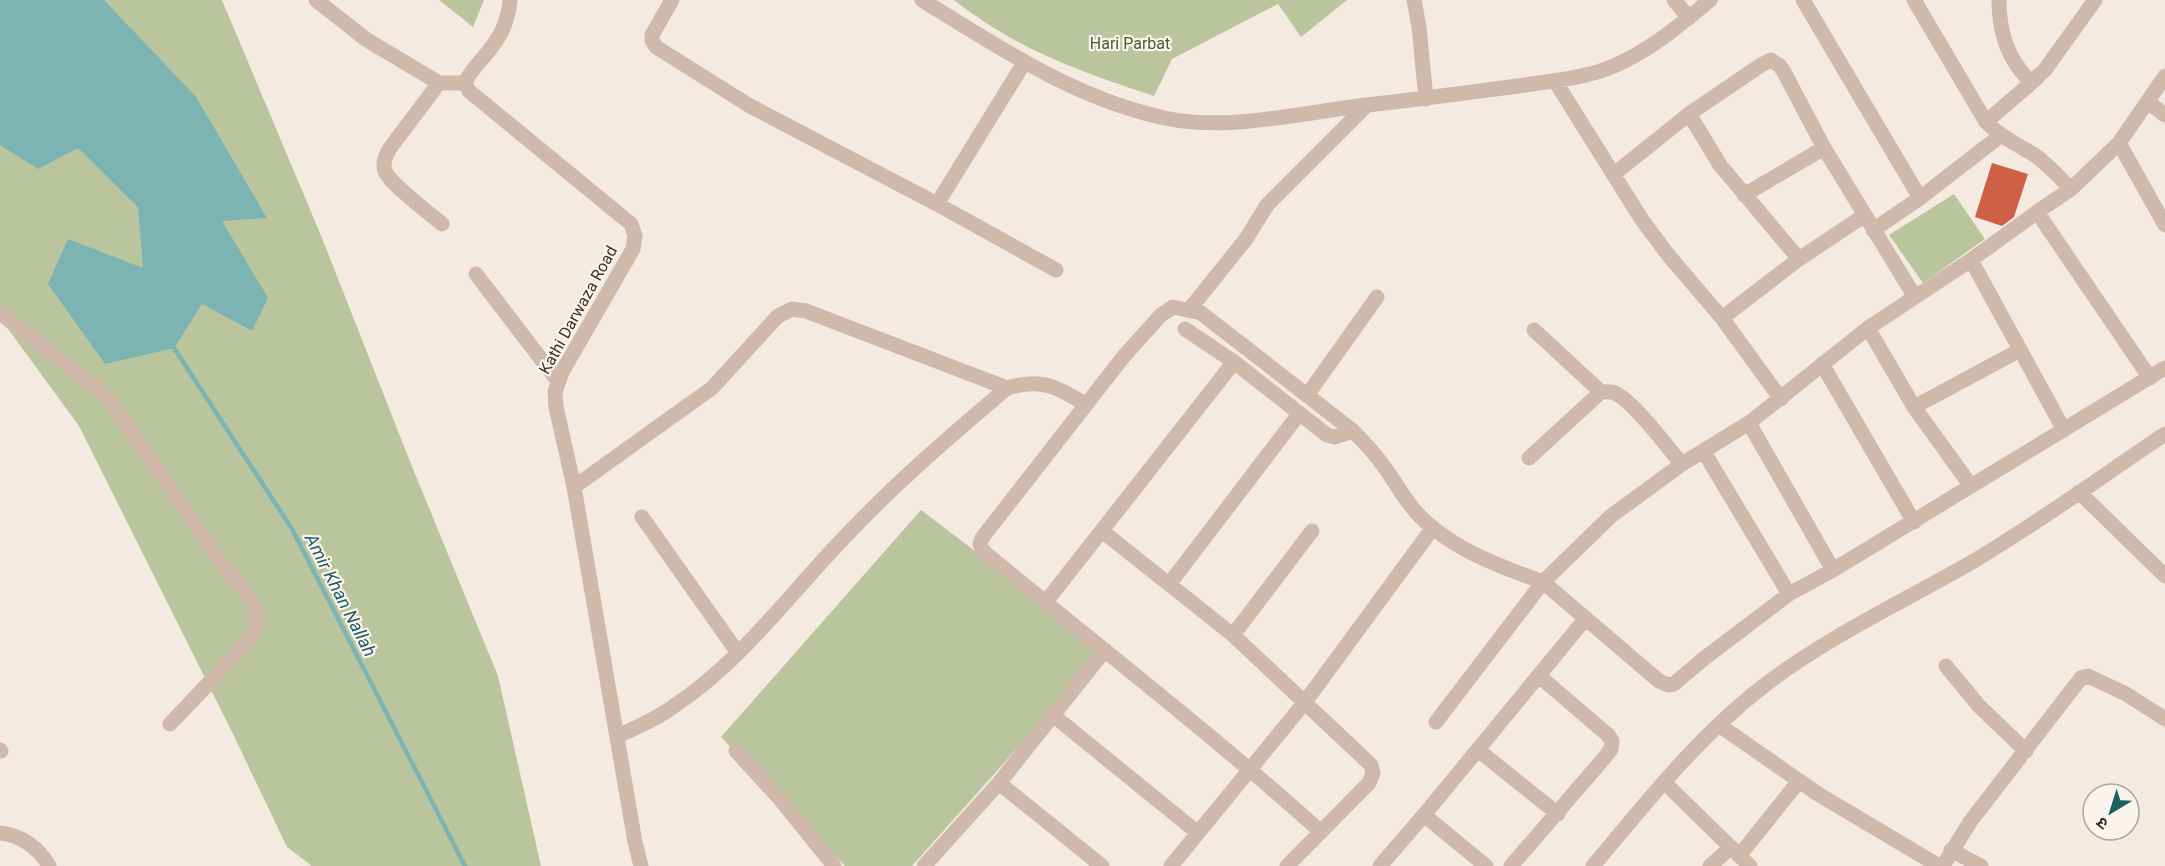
<svg xmlns="http://www.w3.org/2000/svg" width="2165" height="866" font-family="Roboto,'Noto Sans Devanagari',sans-serif">
  <style>
    .green { fill: #bac59e }
    .water { fill: #7cb4b4 }
    .lines { fill: none; stroke-linecap: round; stroke-linejoin: round }
    .stream { stroke: #7cb4b4; stroke-width: 4.5 }
    .building { fill: #ce6045 }
    .minor { stroke: #ceb9aa; stroke-width: 15 }
    .labels { text-anchor: middle; dominant-baseline: central; stroke-width: 4.5; stroke-linejoin: round; paint-order: stroke }
    .park-label { font-size: 16px; fill: #4c5b2c; stroke: #fbf4ed }
    .street-label { font-size: 16px; fill: #3b2f2a; stroke: #fbf4ed }
    .water-label { font-size: 18px; font-style: italic; fill: #1c5f60; stroke: #fbf4ed }
  </style>
  <rect width="100%" height="100%" fill="#f5eae0"/>
  <path class="green" d="M0 0H222L322 238 411 464 498 676 541 866H312L287 847 232 732 79 426 0 318Z
    M439 0H484L473 27Z
    M954 0H1347L1301 37 1278 4 1172 59 1154 96C1078 71 1018 50 954 0Z
    M1954 194 1985 239 1923 283 1889 235Z
    M921 510 1105 650 912 866H845L721 737Z"/>
  <path class="water" d="M0 0H104L196 97 267 218 222 221 268 298 252 331 202 304 174 348 105 364 48 284 68 239 143 268 138 207 78 148 38 169 0 145Z"/>
  <g class="lines">
    <path class="stream" d="M174 348 292 529 465 866"/>
  </g>
  <path class="building" d="M1992 163 2028 174 2014 217 2002 226 1975 217Z"/>
  <g class="lines">
    <path class="minor" d="M316 0 367 40 439 83H465
      M510 0C508 25 498 41 482 59 475 67 469 73 465 83L469 91 631 224 635 236 633 249 562 372 555 392 556 407 574 487 635 842 641 866
      M672 0 652 35V40L656 47 750 106 937 204 1056 270
      M922 0C1000 48 1078 101 1170 119 1229 131 1307 112 1367 105 1420 99 1472 92 1525 85 1552 81 1583 78 1609 68 1647 53 1679 26 1710 0
      M1414 0 1419 27 1426 99
      M1674 0 1689 18
      M1803 0 1920 198
      M1914 0 1986 122C2000 136 2016 144 2033 154 2048 164 2059 177 2071 189
      M1999 0C1999 29 2007 58 2028 79H2034L2044 71 2095 0
      M1555 81 1642 220 1669 256 1722 318 1781 399
      M439 83 390 148C386 155 382 163 385 171 390 184 429 213 442 224
      M2148 102 2165 115
      M1689 114 1720 165 1799 259
      M1986 122 2038 77
      M2119 143 2165 225
      M1614 174 1689 114 1761 65 1771 60 1780 66 1784 72 1824 148 1915 297
      M1744 195 1824 148
      M937 204 1024 63
      M2037 212 2150 378
      M1873 230 1920 198 2000 136
      M1971 260 2064 430
      M476 274 557 380
      M1189 310 1246 239 1267 205 1367 105
      M0 313 103 393 116 409 220 561 249 596 256 614 255 629 246 644 170 724
      M1722 318 1799 259 1865 215
      M1868 328 1914 407 1971 486
      M1185 329 1234 362 1327 435 1335 437 1353 431
      M1534 330 1601 392
      M1822 364 1914 522
      M1308 394 1377 297
      M1914 407 2020 350
      M1749 423 1833 570
      M1704 452 1789 594
      M1529 458 1601 392C1606 392 1611 391 1615 393 1634 402 1667 447 1682 464
      M574 487 712 388 778 316 792 309 806 311 1007 388
      M2079 492 2165 576
      M642 517 738 653
      M1102 531 1233 635 1371 765 1373 773 1369 783 1287 866
      M1170 583 1299 414
      M1045 603 1234 362
      M1233 635 1312 531
      M1946 666 1979 706 2026 751
      M1054 716 1198 833
      M1436 722 1543 582 1611 516 1682 464 1749 423 1868 328 1971 260 2037 212 2071 189 2119 143 2165 76
      M1719 725 1818 794 1939 866
      M618 736C637 727 657 719 674 706 739 663 786 599 839 543 891 487 949 437 1007 388 1041 378 1056 386 1085 404
      M0 750 1 751
      M1478 750 1558 814
      M736 751 780 799 834 866
      M999 783 1102 866
      M1665 783 1750 866
      M1424 815 1486 866
      M1321 832C1212 734 1096 645 983 551L980 544 982 538 1124 356 1161 315 1173 307 1201 313 1353 431C1364 442 1374 453 1383 465 1394 480 1403 497 1415 511 1447 547 1498 566 1543 582L1659 681 1668 685 1674 684 1702 660 1789 594 1833 570 2165 368
      M0 833C21 835 39 848 49 866
      M1951 850 1981 866
      M1739 856 1799 781
      M924 866 999 783 1105 650
      M1171 866 1305 702 1432 529
      M1380 866 1424 815 1586 618
      M1511 866 1605 757 1611 749 1612 741 1608 735 1539 676
      M1593 866C1645 804 1697 738 1761 688 1825 638 1901 603 1972 562 2038 523 2101 477 2165 434
      M1710 866 1731 847
      M1943 866 1970 822 2081 678 2088 676 2126 694 2165 719"/>
  </g>
  <g class="labels">
    <g class="park-label">
      <text x="1130" y="43">Hari Parbat</text>
    </g>
    <g class="street-label">
      <text transform="translate(578 310) rotate(-61)">Kathi Darwaza Road</text>
    </g>
    <g class="water-label">
      <text transform="translate(341 595) rotate(63)">Amir Khan Nallah</text>
    </g>
  </g>
  <g transform="translate(2111 812) rotate(218)"><circle r="28" fill="#fbf4ed" stroke="#aea59f" stroke-width="1.5"/>
  <path d="M0-4.5L10 22L0 15L-10 22Z" fill="#1c5f60"/>
  <text y="-9" font-size="16" font-weight="bold" text-anchor="middle" fill="#3b2f2a">उ</text>
  </g>
</svg>
